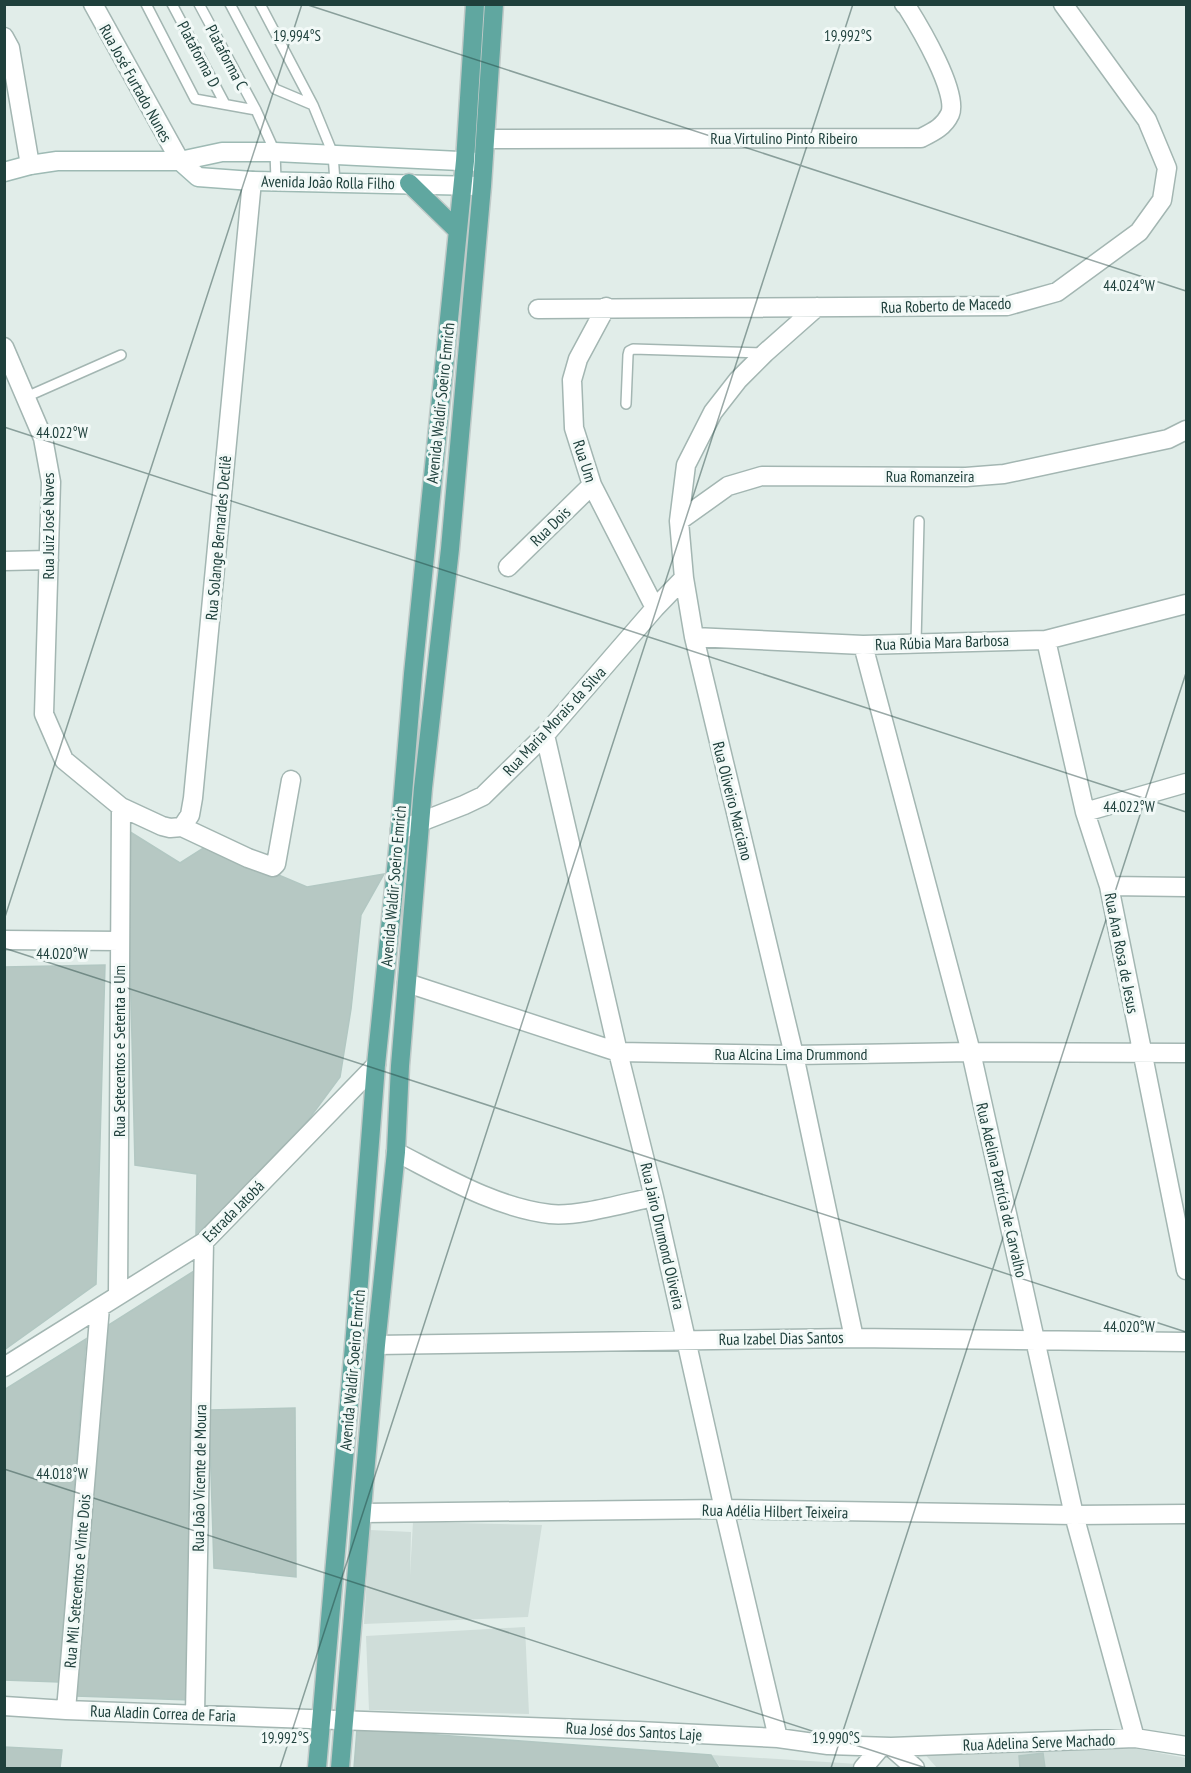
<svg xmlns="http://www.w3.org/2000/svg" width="1191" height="1773" font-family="'PT Sans Narrow',sans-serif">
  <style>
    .built { fill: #cfddd9 }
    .building { fill: #b6c8c3; stroke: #b2c7c2; stroke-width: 1.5 }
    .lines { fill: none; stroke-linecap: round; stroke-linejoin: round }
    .lane-casing { stroke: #a3b6b2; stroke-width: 12 }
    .street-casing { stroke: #a3b6b2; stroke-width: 21 }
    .secondary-casing { stroke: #9ebab4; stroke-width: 21 }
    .primary-casing { stroke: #c0cac8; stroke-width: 21 }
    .lane { stroke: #fff; stroke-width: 9 }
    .street { stroke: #fff; stroke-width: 18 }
    .secondary { stroke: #fff; stroke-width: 18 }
    .primary { stroke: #60a7a0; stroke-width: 18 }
    .ticks { fill: none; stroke: #1f403c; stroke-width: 1.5; stroke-opacity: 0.45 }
    .labels { text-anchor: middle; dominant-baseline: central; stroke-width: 6; stroke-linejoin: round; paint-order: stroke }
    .street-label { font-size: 16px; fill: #1f403c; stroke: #f2f9f7 }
    .ticks-label { font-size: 15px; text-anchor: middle; fill: #1f403c; stroke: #f2f9f7; stroke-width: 6; stroke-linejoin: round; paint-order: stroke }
  </style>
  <rect width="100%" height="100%" fill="#e1ede9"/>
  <path class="built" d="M413 1522 542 1525 528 1617 364 1624 370 1530 411 1532 410 1576Z
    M525 1627 529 1714 369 1710 366 1636Z
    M1138 1749 1186 1758V1768H937L922 1751Z
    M711 1755 858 1764 854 1768H721Z"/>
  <path class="building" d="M127 830 180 863 208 845 307 887 384 874 361 915 351 1009 340 1077 272 1169 196 1234 197 1174 135 1165Z
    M105 965 96 1284 4 1350V967Z
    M194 1271 196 1582 190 1700 76 1696 104 1328Z
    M86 1339 59 1682 4 1680V1390Z
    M295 1408 296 1577 214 1568 209 1410Z
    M357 1729 711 1755 719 1768H354Z
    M4 1747 62 1750 60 1768H4Z
    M1043 1753 1045 1768H1020L1019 1756Z"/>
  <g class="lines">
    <defs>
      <path id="lane" d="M146 4 195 99 256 110
        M172 4 225 104
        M199 4 256 110 275 152 276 180
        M230 4 275 89 313 105
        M260 4 313 105 333 154 335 182
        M26 397 121 355
        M626 404 628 355 629 351 633 349 763 353
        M916 643 919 521"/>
      <path id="street" d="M93 4 180 161
        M4 37 10 48 30 165
        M486 139 921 138C933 132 944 127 950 114 959 93 919 26 907 7L904 4
        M606 307 578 359 572 380 574 428 592 485 655 608
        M817 307 765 353 738 380 713 412 686 465 679 521 684 578 694 637 794 1055 854 1338
        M538 309 1007 306 1057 292 1139 232 1162 200 1167 168 1147 120 1063 4
        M4 347 43 438 51 482 44 714 64 760 121 807 162 826 170 828 182 827 190 815 193 798 252 181
        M679 521 728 486 762 476 966 477 1004 474 1168 439 1186 430
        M4 561 49 560
        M508 567 592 485
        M694 637 863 645 1046 640 1186 604
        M1046 640 1085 812 1109 886 1186 1270
        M863 645 971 1052 1074 1515 1135 1738
        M545 735 618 1052 654 1197 724 1509 778 1738
        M1085 812 1186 783
        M182 827 248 858 273 867 276 864 291 780
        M400 830 464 805 483 796 545 735 655 608 684 578
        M1109 886 1186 887
        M4 940 120 941
        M407 983 618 1052 794 1055 971 1052 1186 1053
        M396 1152C445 1177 494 1207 550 1214 578 1217 625 1203 654 1197
        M118 1295 121 807
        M376 1345 854 1338 1186 1342
        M4 1367 204 1242 376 1065
        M363 1513 724 1509 1074 1515 1186 1514
        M4 1706 66 1710 638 1731 778 1738 828 1745 891 1747 915 1768
        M66 1710 100 1307
        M195 1714 204 1242
        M891 1747 1135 1738 1186 1746
        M863 1768 881 1747"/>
      <path id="secondary" d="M180 161 198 177 252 181 478 186
        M4 172 30 165 57 161H180L222 152H275L480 162"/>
      <path id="primary" d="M409 183 457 230
        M317 1768 355 1334 376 1065 400 830 413 674 465 161 475 4
        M340 1768 376 1345 396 1152 400 1066 423 788 450 549 482 186 494 4"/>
    </defs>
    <use href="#lane" class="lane-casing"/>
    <use href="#street" class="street-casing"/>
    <use href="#secondary" class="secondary-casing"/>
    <use href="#primary" class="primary-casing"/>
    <use href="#lane" class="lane"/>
    <use href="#street" class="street"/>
    <use href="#secondary" class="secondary"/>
    <use href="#primary" class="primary"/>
  </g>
  <path class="ticks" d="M305 4 1186 291M4 427 1186 812M4 920 302 4M4 948 1186 1332M4 1469 926 1768M280 1768 853 4M831 1768 1186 673"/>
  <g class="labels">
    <g class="street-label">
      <text transform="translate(199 54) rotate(62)">Plataforma D</text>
      <text transform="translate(227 57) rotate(62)">Plataforma C</text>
      <text transform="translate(136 83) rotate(61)">Rua José Furtado Nunes</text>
      <text x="784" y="138">Rua Virtulino Pinto Ribeiro</text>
      <text transform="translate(328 182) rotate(1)">Avenida João Rolla Filho</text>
      <text transform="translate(946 305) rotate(-2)">Rua Roberto de Macedo</text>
      <text transform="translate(440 403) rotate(-84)">Avenida Waldir Soeiro Emrich</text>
      <text transform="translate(585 461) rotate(72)">Rua Um</text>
      <text x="930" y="476">Rua Romanzeira</text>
      <text transform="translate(48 526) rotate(-90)">Rua Juiz José Naves</text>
      <text transform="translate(550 526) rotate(-44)">Rua Dois</text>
      <text transform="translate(218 538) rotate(-85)">Rua Solange Bernardes Decliê</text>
      <text transform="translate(942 642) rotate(-2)">Rua Rúbia Mara Barbosa</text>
      <text transform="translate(554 721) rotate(-47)">Rua Maria Morais da Silva</text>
      <text transform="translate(733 801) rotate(76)">Rua Oliveiro Marciano</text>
      <text transform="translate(393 886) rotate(-85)">Avenida Waldir Soeiro Emrich</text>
      <text transform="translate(1122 953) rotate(79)">Rua Ana Rosa de Jesus</text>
      <text transform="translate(119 1051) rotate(-90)">Rua Setecentos e Setenta e Um</text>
      <text x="791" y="1054">Rua Alcina Lima Drummond</text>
      <text transform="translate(1002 1190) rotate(77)">Rua Adelina Patrícia de Carvalho</text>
      <text transform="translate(233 1211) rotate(-45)">Estrada Jatobá</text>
      <text transform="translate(663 1236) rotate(77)">Rua Jairo Drumond Oliveira</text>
      <text transform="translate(781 1338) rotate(-1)">Rua Izabel Dias Santos</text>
      <text transform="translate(352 1370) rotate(-85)">Avenida Waldir Soeiro Emrich</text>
      <text transform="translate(199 1478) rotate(-89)">Rua João Vicente de Moura</text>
      <text transform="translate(775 1511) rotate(1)">Rua Adélia Hilbert Teixeira</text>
      <text transform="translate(77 1581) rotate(-85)">Rua Mil Setecentos e Vinte Dois</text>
      <text transform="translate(163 1713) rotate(2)">Rua Aladin Correa de Faria</text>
      <text transform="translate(634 1731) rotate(3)">Rua José dos Santos Laje</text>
      <text transform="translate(1039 1742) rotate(-2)">Rua Adelina Serve Machado</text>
    </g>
  </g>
  <g class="ticks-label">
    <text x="297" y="41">19.994°S</text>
    <text x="848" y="41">19.992°S</text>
    <text x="1129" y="291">44.024°W</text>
    <text x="62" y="438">44.022°W</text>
    <text x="1129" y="812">44.022°W</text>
    <text x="62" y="959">44.020°W</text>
    <text x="1129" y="1332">44.020°W</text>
    <text x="62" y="1479">44.018°W</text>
    <text x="285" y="1743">19.992°S</text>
    <text x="836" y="1743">19.990°S</text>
  </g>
  <rect width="1191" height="1773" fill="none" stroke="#1f403c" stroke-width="12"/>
</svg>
